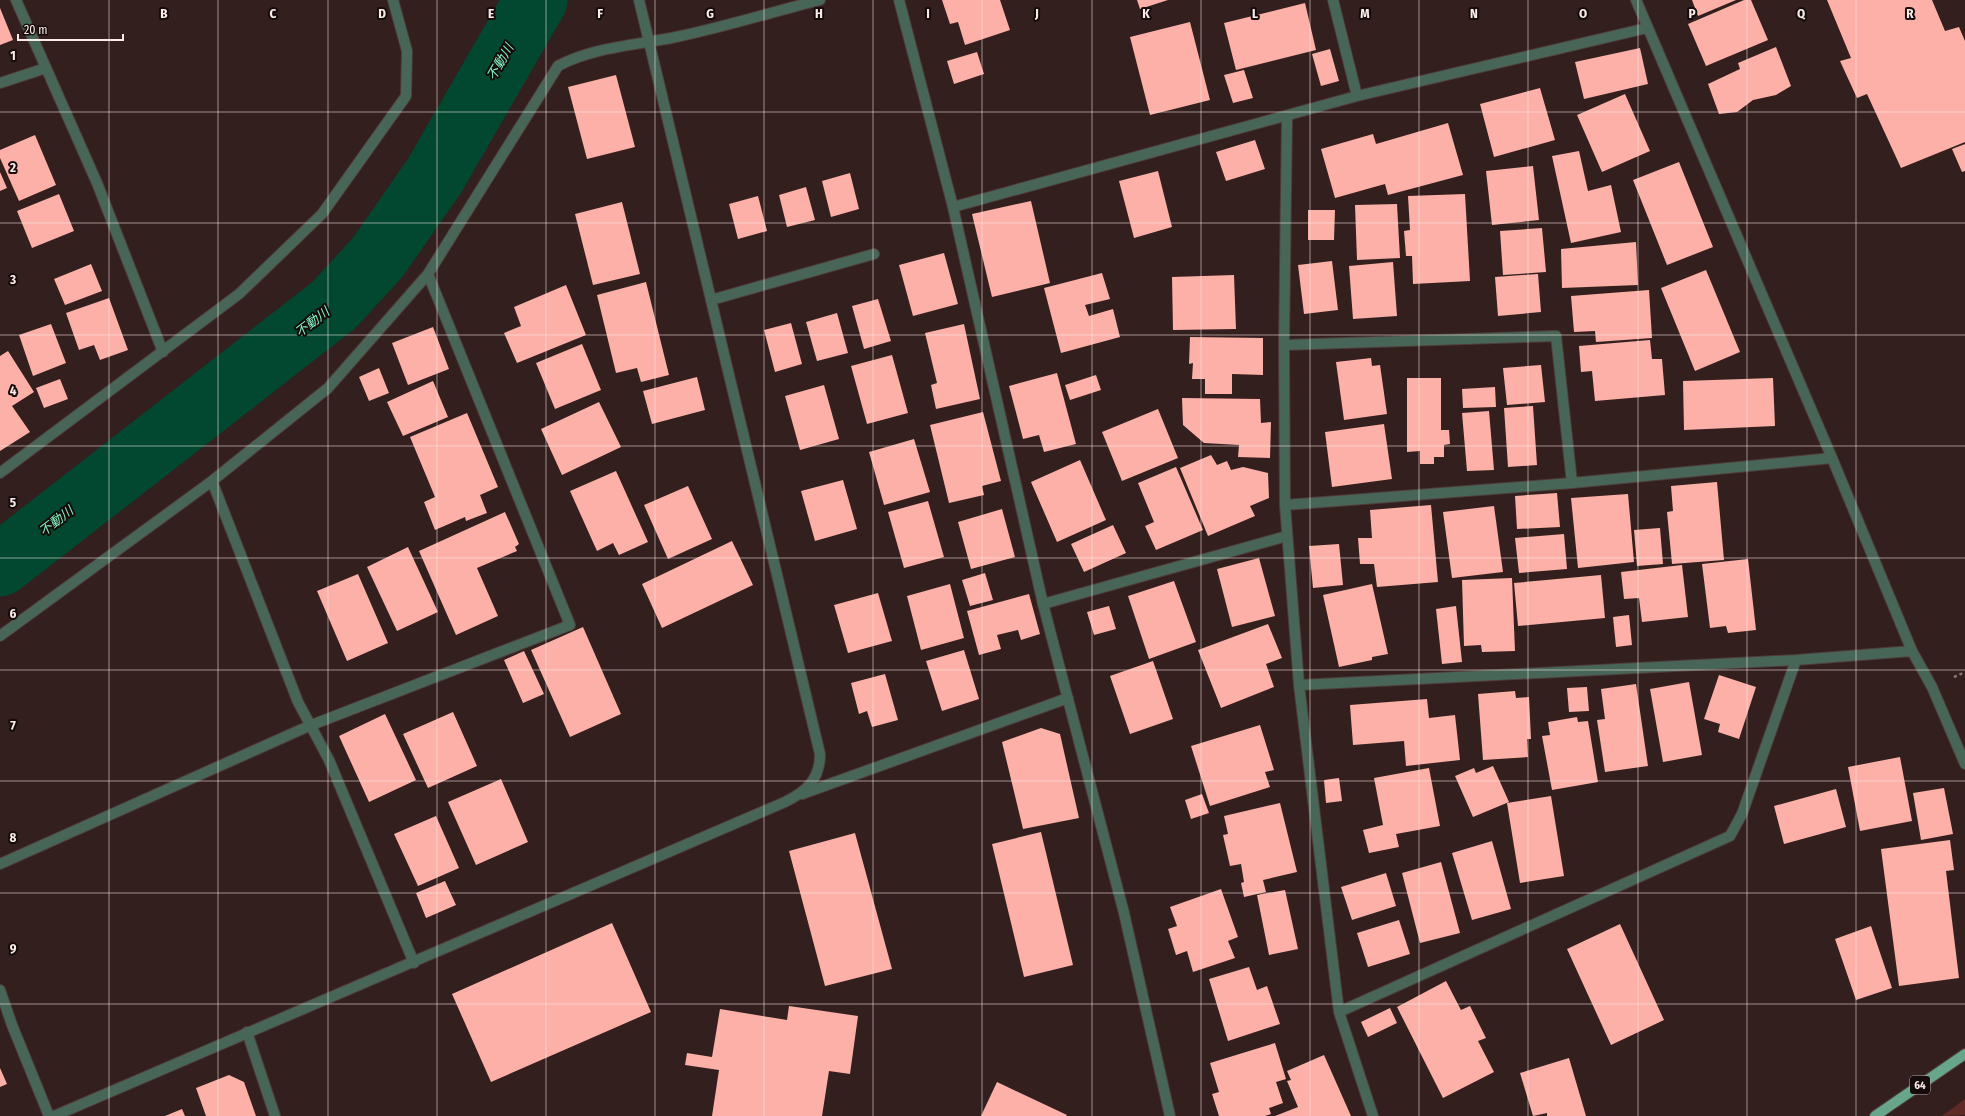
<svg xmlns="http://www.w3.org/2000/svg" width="1965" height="1116" font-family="'Fira Sans Condensed','Noto Sans JP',sans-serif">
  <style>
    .green { fill: #5f2a26 }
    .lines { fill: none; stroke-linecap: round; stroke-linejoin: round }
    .river { stroke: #024730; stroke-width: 63 }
    .building { fill: #fdb0a8 }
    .minor-casing { stroke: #4f3c3a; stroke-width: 12 }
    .tertiary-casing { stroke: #4f3c3a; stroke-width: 12 }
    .primary-casing { stroke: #4f3c3a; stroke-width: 12 }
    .path { stroke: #877573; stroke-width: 2.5; stroke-dasharray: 3 3; stroke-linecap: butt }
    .minor { stroke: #486658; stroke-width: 10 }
    .tertiary { stroke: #486658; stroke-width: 10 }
    .primary { stroke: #67a68a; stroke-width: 10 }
    .grid { fill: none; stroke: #fbecea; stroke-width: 1; stroke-opacity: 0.55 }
    .labels { text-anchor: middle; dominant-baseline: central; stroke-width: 4; stroke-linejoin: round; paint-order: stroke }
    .shield { fill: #140b0a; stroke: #b6a8a7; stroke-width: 1 }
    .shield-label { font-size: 11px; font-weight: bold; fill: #fbecea }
    .water-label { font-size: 13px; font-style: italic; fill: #86f4c4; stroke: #140b0a }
    .grid-label { font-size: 13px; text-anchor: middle; font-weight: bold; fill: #fbecea; stroke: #140b0a; stroke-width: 4; stroke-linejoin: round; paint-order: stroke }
  </style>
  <rect width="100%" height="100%" fill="#331f1d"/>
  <path class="green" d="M1965 1099V1115L1942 1116Z"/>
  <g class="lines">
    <path class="river" d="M0 565 334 305 378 257 435 175 536 0"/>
  </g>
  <path class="building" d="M942 0H1000L1010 30 965 45 958 22 950 24Z
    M1137 0H1168L1140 9Z
    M1692 0H1736L1698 16Z
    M1744 0H1751L1768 40 1706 66 1688 24Z
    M1827 0H1932L1945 31 1959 27 1965 41V142L1901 168 1867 94 1857 98 1840 61 1851 58Z
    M1305 3 1316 50 1236 70 1224 23Z
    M0 8 13 40 0 45Z
    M1190 22 1210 100 1150 115 1130 37Z
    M1776 47 1791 86 1776 95 1753 100 1737 112 1719 114 1708 84 1740 69 1738 63Z
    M1640 48 1648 84 1584 99 1575 62Z
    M1330 49 1339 81 1321 86 1312 54Z
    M977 52 984 74 954 84 947 61Z
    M1244 70 1253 98 1233 103 1224 75Z
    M616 75 635 147 587 159 568 87Z
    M1540 88 1555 140 1494 157 1480 104Z
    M1625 94 1650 151 1602 172 1577 115Z
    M1448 123 1463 175 1388 195 1385 184 1335 198 1321 149 1373 134 1376 144Z
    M35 135 56 185 19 201 0 158V150Z
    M1255 140 1265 169 1226 181 1216 152Z
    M1965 144V171L1962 172 1952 149Z
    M1579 151 1588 191 1611 185 1621 232 1571 243 1552 156Z
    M1679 162 1713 247 1667 265 1633 180Z
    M1533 166 1539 220 1492 225 1486 171Z
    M1158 171 1172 227 1134 238 1119 181Z
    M0 172 7 188 0 191Z
    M850 173 859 209 831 217 822 181Z
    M806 187 815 220 787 227 779 195Z
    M59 194 74 231 32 248 17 211Z
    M1465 194 1470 281 1413 284 1412 256H1406L1404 231 1410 230 1408 196Z
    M758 196 767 231 738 239 729 204Z
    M1031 201 1050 283 992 297 972 214Z
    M622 202 640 274 593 285 575 214Z
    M1397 204 1400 258 1357 260 1355 205Z
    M1308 210H1335L1334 240H1308Z
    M1542 228 1546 272 1503 275 1500 231Z
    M1636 242 1638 285 1562 288 1561 249Z
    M944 253 958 304 913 316 899 265Z
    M1332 261 1338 310 1304 314 1298 265Z
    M1393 262 1397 316 1353 319 1349 266Z
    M91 264 102 291 65 305 54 279Z
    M1706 270 1740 352 1695 371 1661 288Z
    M1102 273 1110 299 1085 305 1089 316 1113 309 1120 337 1061 353 1044 288Z
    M1538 274 1541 312 1498 316 1495 277Z
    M1234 275 1236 329 1173 330 1172 277Z
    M646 282 669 375 641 382 637 368 616 373 597 295Z
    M566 285 586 335 517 363 504 333 521 326 514 307Z
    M1649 290 1652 338 1596 342 1595 331 1574 332 1571 296Z
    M109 298 128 350 100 360 94 345 79 350 66 313Z
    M878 299 891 341 864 349 852 306Z
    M837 313 848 353 817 361 806 322Z
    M791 323 802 364 775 372 764 330Z
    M51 324 66 363 33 376 19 335Z
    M964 324 980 399 936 409 931 385 937 383 925 333Z
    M433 327 449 369 408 385 392 343Z
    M1190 337 1263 338V375L1232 374V394H1205V379H1192L1193 363 1189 364Z
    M1650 340 1652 359H1662L1665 395 1595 401 1592 371 1581 372 1579 346Z
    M582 344 601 390 555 409 536 363Z
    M8 351 34 392 12 406 30 432 0 451V356Z
    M892 355 908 413 867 424 851 366Z
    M1371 358 1372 366 1380 365 1387 414 1344 420 1336 362Z
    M1541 365 1545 402 1507 405 1503 368Z
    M379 368 389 393 369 401 359 377Z
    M1057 373 1076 444 1044 452 1039 435 1023 439 1009 386Z
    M1096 375 1101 390 1070 400 1065 385Z
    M697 377 705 410 652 424 643 391Z
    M1407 378H1441V430H1449L1450 444 1444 445V457H1434V464H1420V451L1407 452Z
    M1773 378 1775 426 1684 430 1683 381Z
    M60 379 68 399 44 408 36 388Z
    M433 381 448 417 403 436 387 402Z
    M824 385 839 439 800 450 785 396Z
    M1495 387 1496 407 1463 408 1462 389Z
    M1182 398 1260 399 1261 423 1271 422 1270 458 1238 457 1239 445 1204 443 1183 425Z
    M599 402 621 447 562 475 541 429Z
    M1533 406 1537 465 1508 467 1504 408Z
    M1158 409 1178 458 1122 481 1102 432Z
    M1489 411 1494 470 1467 471 1462 413Z
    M983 412 1001 481 982 486 984 495 949 503 930 425Z
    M467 413 498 487 480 495 487 513 466 521 465 517 435 530 424 502 435 497 410 437Z
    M1384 424 1392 479 1332 487 1325 432Z
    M914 439 930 492 884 505 869 452Z
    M1211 455 1217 465 1227 461 1231 470 1243 467 1268 473 1269 498 1250 506 1255 516 1208 536 1180 468Z
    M1080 460 1106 520 1057 542 1031 482Z
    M1176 467 1203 530 1156 550 1145 526 1154 522 1138 483Z
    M616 471 648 542 619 555 613 543 597 551 570 491Z
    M843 480 857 529 815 541 801 491Z
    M1717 482 1724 560 1672 564 1667 512 1673 511 1671 486Z
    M688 486 712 539 668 559 644 505Z
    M1557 493 1560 527 1517 529 1515 496Z
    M1628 494 1634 562 1578 568 1571 498Z
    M928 501 944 557 904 568 888 512Z
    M1431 505 1438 582 1377 587 1374 564H1360L1358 538H1372L1370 510Z
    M1494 506 1503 572 1452 578 1443 512Z
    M1002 509 1015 557 971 569 958 522Z
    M505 512 519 544 515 547 517 551 477 568 498 616 456 635 419 551Z
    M1113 525 1126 553 1084 572 1071 544Z
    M1660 528 1663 564 1637 566 1634 530Z
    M1564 534 1567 569 1519 573 1515 538Z
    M732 541 753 585 662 628 642 584Z
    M1339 544 1343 585 1313 588 1309 546Z
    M408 547 438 612 397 631 367 567Z
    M1259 558 1275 616 1232 627 1217 569Z
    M1748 559 1756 630 1728 633 1726 626 1710 628 1702 564Z
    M1682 565 1688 617 1642 622 1639 598 1624 599 1621 572Z
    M985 573 993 600 970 606 962 580Z
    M358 574 388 643 347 661 317 591Z
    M1601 575 1605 618 1518 626 1514 583Z
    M1512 578 1515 651 1482 652 1481 645 1464 646 1462 580Z
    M1174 581 1196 642 1149 659 1128 596Z
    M950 584 964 638 921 650 907 596Z
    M1372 584 1388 654 1372 657V660L1339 667 1323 595Z
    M878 593 892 641 848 653 834 605Z
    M1029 594 1040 634 1021 640 1018 630 997 635 1001 649 979 655 967 611Z
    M1109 606 1116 629 1094 635 1087 612Z
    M1456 606 1462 662 1442 664 1436 609Z
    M1629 615 1632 645 1616 647 1613 617Z
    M1268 624 1282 658 1266 664 1274 687 1221 708 1198 650Z
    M583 627 621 714 570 737 531 650Z
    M964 650 979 699 942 711 926 661Z
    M524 651 544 694 523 703 504 660Z
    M1153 661 1173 719 1130 734 1110 676Z
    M885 674 898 720 872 727 867 711 859 714 851 683Z
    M1719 675 1756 687 1739 739 1718 732 1720 724 1704 719Z
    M1689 682 1702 755 1663 762 1650 689Z
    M1636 684 1648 766 1605 772 1597 720 1605 719 1601 689Z
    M1587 687 1589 711 1569 712 1567 688Z
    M1515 691 1516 698 1529 697 1531 739H1527L1528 757 1483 760 1478 694Z
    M1427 699 1429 718 1455 715 1460 760 1406 766 1404 741 1353 745 1350 705Z
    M453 712 477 766 428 788 403 734Z
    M385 714 416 780 369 802 339 736Z
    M1577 717 1578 722 1588 721 1598 782 1552 790 1542 736 1550 735 1548 722Z
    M1260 725 1274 770 1265 772 1270 787 1210 806 1191 746Z
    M1041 728 1060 734 1079 818 1023 829 1002 742Z
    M1900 757 1912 821 1860 831 1848 767Z
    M1493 766 1509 802 1473 817 1455 776 1474 768 1476 773Z
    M1429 768 1440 826 1396 834 1399 847 1369 853 1363 830 1383 825 1374 778Z
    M1339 778 1342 801 1326 803 1324 780Z
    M501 779 528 842 476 865 448 802Z
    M1944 788 1953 834 1921 840 1913 793Z
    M1836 789 1846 827 1784 844 1774 806Z
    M1202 794 1209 813 1191 819 1185 800Z
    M1551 796 1564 876 1520 883 1507 803Z
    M1280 803 1297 872 1263 880 1266 892 1244 897 1241 883 1244 882 1241 864 1230 866 1223 835 1228 834 1224 816Z
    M436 816 459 868 418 886 394 834Z
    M1041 832 1073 965 1024 977 992 844Z
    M855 833 892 969 825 986 789 851Z
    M1950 840 1954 870 1946 871 1959 978 1899 986 1881 849Z
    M1492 841 1511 909 1472 920 1452 853Z
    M1441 862 1460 933 1420 943 1402 873Z
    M1386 873 1396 906 1352 920 1341 887Z
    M445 881 456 905 426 918 416 893Z
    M1221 889 1238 937 1228 941 1235 958 1193 972 1187 951 1176 955 1168 929 1177 926 1170 907Z
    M1285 890 1298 949 1269 955 1257 895Z
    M1399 920 1410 954 1368 967 1357 933Z
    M612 923 651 1012 491 1082 452 994Z
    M1620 924 1664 1020 1611 1045 1567 949Z
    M1871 926 1892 988 1856 1000 1835 939Z
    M1249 967 1257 990 1267 986 1280 1024 1228 1041 1209 979Z
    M1446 981 1461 1010 1470 1006 1486 1038 1478 1041 1494 1072 1443 1098 1397 1007Z
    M789 1006 858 1016 850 1074 829 1071 822 1116H712L719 1070 685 1065 687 1053 712 1057 720 1009 787 1020Z
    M1390 1008 1397 1023 1368 1037 1361 1022Z
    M1275 1043 1286 1079 1276 1082 1283 1103 1269 1108 1271 1114 1265 1116H1219L1212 1094 1219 1092 1210 1063Z
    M1324 1055 1351 1116H1275L1298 1107 1287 1081 1291 1080 1287 1071Z
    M1569 1058 1586 1116H1547V1113L1533 1116 1520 1073Z
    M0 1068 7 1084 0 1087Z
    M229 1075 244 1082 256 1116H206L196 1088Z
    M997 1082 1067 1115 1066 1116H981Z
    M182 1109 185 1116H165Z"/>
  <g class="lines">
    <defs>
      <path id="minor" d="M16 0 97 183 163 352
        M899 0 953 207 1043 604 1124 913 1170 1116
        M1333 0 1357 96
        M1636 0 1832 458 1912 651 1932 687 1965 764
        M0 83 46 68
        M1287 116 1284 345 1285 505 1299 685 1339 1012 1373 1116
        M953 207 1357 96 1647 28
        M711 300 874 254
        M1284 345 1556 336 1572 483
        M0 473 239 294 322 214 406 96 407 51 393 0
        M212 481 298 702 329 760 414 963
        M1285 505 1572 483 1832 458
        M1043 604 1287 536
        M0 636 212 481 328 388 428 274 558 66C593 47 637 45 676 37 724 27 772 12 820 0
        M1299 685 1796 660 1912 651
        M802 794 1068 698
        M0 864 309 726 570 625 428 274
        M0 990 12 1025 49 1116
        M1339 1012 1730 836 1742 814 1796 660
        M247 1032 275 1116"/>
      <path id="tertiary" d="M54 1116 785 802C807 791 820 779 820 754L639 0"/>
      <path id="primary" d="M1875 1116 1965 1054"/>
    </defs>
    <use href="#minor" class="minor-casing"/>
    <use href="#tertiary" class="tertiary-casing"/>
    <use href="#primary" class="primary-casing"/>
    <path class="path" d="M1954 677 1965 672"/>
    <use href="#minor" class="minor"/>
    <use href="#tertiary" class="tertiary"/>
    <use href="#primary" class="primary"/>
  </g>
  <path class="grid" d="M109 0V1116M218 0V1116M328 0V1116M437 0V1116M546 0V1116M655 0V1116M764 0V1116M873 0V1116M982 0V1116M1092 0V1116M1201 0V1116M1310 0V1116M1419 0V1116M1528 0V1116M1638 0V1116M1747 0V1116M1856 0V1116M0 112H1965M0 223H1965M0 335H1965M0 446H1965M0 558H1965M0 670H1965M0 781H1965M0 893H1965M0 1004H1965"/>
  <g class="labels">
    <rect class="shield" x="1910" y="1076" width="20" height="18" rx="3"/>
    <g class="shield-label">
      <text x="1920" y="1085">64</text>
    </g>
    <g class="water-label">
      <text transform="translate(500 62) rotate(-60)">不動川</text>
      <text transform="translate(312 322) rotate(-38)">不動川</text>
      <text transform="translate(56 521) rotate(-38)">不動川</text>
    </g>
  </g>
  <g class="grid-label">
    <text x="164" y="18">B</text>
    <text x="273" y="18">C</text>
    <text x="382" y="18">D</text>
    <text x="491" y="18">E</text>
    <text x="600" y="18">F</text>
    <text x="710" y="18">G</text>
    <text x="819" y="18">H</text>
    <text x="928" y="18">I</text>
    <text x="1037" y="18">J</text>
    <text x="1146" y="18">K</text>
    <text x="1255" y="18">L</text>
    <text x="1365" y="18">M</text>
    <text x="1474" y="18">N</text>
    <text x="1583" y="18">O</text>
    <text x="1692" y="18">P</text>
    <text x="1801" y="18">Q</text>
    <text x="1910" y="18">R</text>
    <text x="13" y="60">1</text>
    <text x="13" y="172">2</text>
    <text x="13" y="284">3</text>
    <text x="13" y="395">4</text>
    <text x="13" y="507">5</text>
    <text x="13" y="618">6</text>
    <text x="13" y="730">7</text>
    <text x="13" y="842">8</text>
    <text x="13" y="953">9</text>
  </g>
  <path d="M18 34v6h105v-6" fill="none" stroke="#fbecea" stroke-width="2"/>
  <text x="24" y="34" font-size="12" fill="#fbecea" stroke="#140b0a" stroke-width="3" paint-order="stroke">20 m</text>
</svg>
